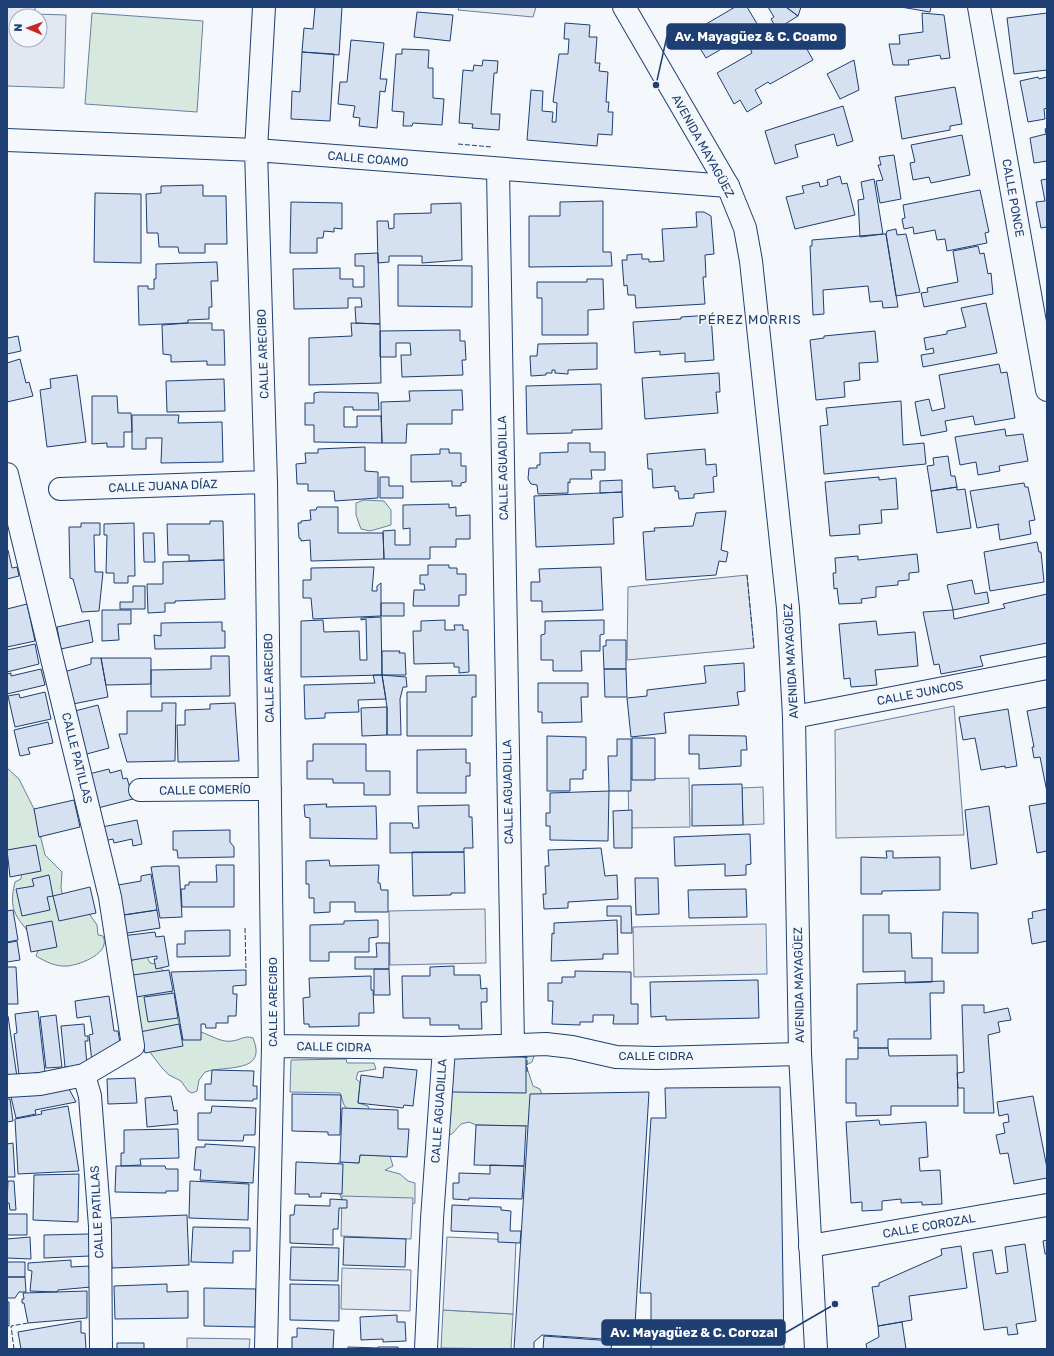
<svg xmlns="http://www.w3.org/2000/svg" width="1054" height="1356" font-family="Rubik,sans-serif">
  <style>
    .green { fill: #d7e8df; stroke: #687fa3 }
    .parking { fill: #e3e8f0; stroke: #687fa3; fill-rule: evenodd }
    .building { fill: #d5e0f0; stroke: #1d3f73 }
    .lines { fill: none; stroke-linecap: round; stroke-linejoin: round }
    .minor-casing { stroke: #1d3f73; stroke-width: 24 }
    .tertiary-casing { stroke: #1d3f73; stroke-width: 24 }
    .minor { stroke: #f4f7fb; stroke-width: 22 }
    .tertiary { stroke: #f4f7fb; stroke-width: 22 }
    .fence { stroke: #1d3f73; stroke-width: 1; stroke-dasharray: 5 2; stroke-linecap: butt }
    .labels { text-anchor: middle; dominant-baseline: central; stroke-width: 3; stroke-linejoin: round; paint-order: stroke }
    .street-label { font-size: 12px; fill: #1d3f73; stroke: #f4f7fb }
    .neighbourhood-label { font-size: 13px; letter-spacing: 1px; fill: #1d3f73; stroke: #f4f7fb }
    .leader { fill: none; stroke: #1d3f73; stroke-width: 1.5 }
    .callout-dot { fill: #1d3f73; stroke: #f4f7fb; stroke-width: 1.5 }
    .callout { fill: #1d3f73; stroke: #1d3f73; stroke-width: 1.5 }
    .callout-label { font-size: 13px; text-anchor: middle; font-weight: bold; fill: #fff }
  </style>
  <rect width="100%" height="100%" fill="#f4f7fb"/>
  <path class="green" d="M92 13 203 21 197 112 85 104Z
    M364 500 384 501 391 510V525L370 531 361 529 356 515V503Z
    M7 768 19 779 34 809 45 855 62 872 61 888 66 912 86 909 97 925 98 935 103 936C111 953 82 964 68 966 56 967 46 962 36 956L39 948C23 919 6 918 15 882L21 879 22 870 7 859Z
    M147 957 150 963 160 965 170 986 183 1040 201 1032C210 1035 222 1043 232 1041 241 1040 244 1035 253 1038 268 1074 226 1065 205 1072L199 1080 197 1091 192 1093 188 1091 181 1081 169 1075 162 1068 152 1055 137 1028 128 965 133 960Z
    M484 1053 502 1057 508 1053H535L532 1062 526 1065 533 1086 540 1089 545 1105 534 1126 476 1125 469 1122 461 1124 452 1134 443 1137 432 1110Z
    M346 1059 347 1063H374L376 1069 358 1072 356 1079 360 1082 358 1103 368 1106 370 1113 351 1114 344 1105 340 1093 290 1092 291 1060Z
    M360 1155 390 1156 393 1166 385 1170 400 1174 408 1181 415 1183V1203L410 1205 342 1201 338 1187V1163L340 1162 359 1163Z
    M443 1310 513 1314 511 1349 441 1348Z"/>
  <path class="parking" d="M7 7H35V14L66 15 64 88 7 86ZM16 16H40V40H16Z
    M459 7H536L533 17 458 10Z
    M747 575 754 648 627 660 628 587Z
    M954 706 964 835 836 838 835 730Z
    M689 778 690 827 629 828 628 779Z
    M763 787 764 824 743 825 742 788Z
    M485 909 486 963 390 965 389 911Z
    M766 924 767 974 634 977 633 927Z
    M342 1196 413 1198 411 1239 341 1236Z
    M447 1237 516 1240 513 1314 443 1310Z
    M342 1268 411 1270 410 1311 341 1309Z
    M187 1338 250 1339 249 1349H187Z"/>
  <path class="building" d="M315 7H342L339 55 302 52 304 28 313 29Z
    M735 7H747L759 27 706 58 698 45 703 42 696 30Z
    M768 7H786L798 16 777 29 771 19 774 17Z
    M786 7H801L798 16Z
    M901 7H931L930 12Z
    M417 12 453 15 450 41 414 37Z
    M922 13 944 15 950 58 941 59 940 55 908 60 909 65H893L889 44H900L899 35 923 32Z
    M1047 13V70L1014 74 1007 18Z
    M565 23 590 25 589 37H597L595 63H600L599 71 608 72 606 102H609L608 112H613L612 135 598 134 597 146 527 140 531 90 543 91 542 111 553 112 552 122H556L557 103 553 102 559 54H568L569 39H564Z
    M793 24 813 60 770 84 768 82 755 90 762 103 747 112 740 100 734 104 717 73 752 53 750 48Z
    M351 40 384 43 380 79H387L385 92 380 91 377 128 359 126 360 118 353 117 355 106 338 104 340 82H347Z
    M402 49 429 50 428 68H433V98L444 99 442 125 413 123 412 126H403L404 112 392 111 396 54H402Z
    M302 52 334 54 330 121 291 119 292 91 300 92Z
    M483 60 498 61 497 73H494L491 114H500L499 130 472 128 473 124 459 123 463 70 473 71 474 65 482 66Z
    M854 60 859 90 840 99 827 74Z
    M1038 77 1039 79 1047 77V108L1044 109 1045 119 1028 122 1020 81Z
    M955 87 962 124 950 126V130L902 139 895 97Z
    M843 106 853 141 837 146 834 134 795 145 798 157 775 164 765 131Z
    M1047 128V161L1034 163 1030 138 1046 134 1045 129Z
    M962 135 970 175 931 183 929 177 913 180 910 163 915 162 911 145Z
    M894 155 901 199 880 203 876 181 883 180 878 165H881L879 157Z
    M840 176 842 184 847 183 855 215 795 229 786 197 804 193 802 186 819 182 820 187 828 185 827 180Z
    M874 179 883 234 860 237 858 200 864 199 861 182Z
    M1047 179V227L1041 228 1036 202 1045 201 1041 180Z
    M203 185V196H226L227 244H205V253H179L178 247H159L158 233H147L146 194 161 193V186Z
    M980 190 989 232 985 233 987 243 947 251 945 239 937 240 935 230 914 234 913 227 904 229 902 219 905 218 903 205Z
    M95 193 141 194V263L94 262Z
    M603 201V252H611L612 266 529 267V216H560V202Z
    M291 202 342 203V229L334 228V232L324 231 323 238H317V253H290Z
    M461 203 462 260 422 263V256H389V262L378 263 377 221H388L389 229 394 228V214L431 213V204Z
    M696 212H704L711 216 714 254 705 255 706 277H703L705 304 636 308 635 295H628L627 285 624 286 622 260H627V255L642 254V259H649V262L664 261 662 229 697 227Z
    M896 229 897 235 906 234 920 292 896 296 886 234 887 231Z
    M883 234H886L898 307 883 308 882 301 870 302 868 286 823 290 824 314 813 315 810 246H812V240Z
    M978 246 980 254 984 253 988 274 991 273 993 294 924 307 921 293 928 292 927 288 958 282 953 251Z
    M378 253 380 324 356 323 355 307H362L361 298H348V308L294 309 293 269 340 268V279H353V287H364V266H355V254Z
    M217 262 218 281H211L212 307H209V319L188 320V323L139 325 138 286H148V289H154V279H156V264Z
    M398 265 472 266V307L398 306Z
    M587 279H603L604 309 588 310V335H542V298H537V282H587Z
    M986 303 997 353 923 367 921 355 934 353 933 348 926 350 924 338 947 334V331L966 327 961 308Z
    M711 315 714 360 685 362V353L660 355V351L635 353 633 322 681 319V317Z
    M188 323H212V330H224L225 365H207V361L171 362V355L163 354 162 325Z
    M351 323 380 324 381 383 309 385V338L352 336Z
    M460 330V341H465L466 360H462L463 375 402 377 401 355H411L410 343H396V357H380V331Z
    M875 331 878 362 859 363 860 380 844 382 845 397 816 400 810 340 824 338V336Z
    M7 335 8 338 18 336 21 351 7 354Z
    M597 343V369L568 370V374L555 373V370H552V373H546V375L531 376 530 356H537L538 344Z
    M20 359 26 383 29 382 33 396 7 402V363Z
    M999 364 1001 373 1007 372 1015 418 975 425 973 416 945 421 947 431 921 436 915 402 929 399 932 411 945 408 939 375Z
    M719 373 720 392H716L718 413 645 419 642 378Z
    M77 375 86 442 47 447 40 390 51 388 50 379Z
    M224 379 225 411 167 412 166 381Z
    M601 384 602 429 572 430V433L527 434 526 386Z
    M462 390 463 410H452V424H407L406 443H382L381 402 410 401 409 391Z
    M320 392 378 393 379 410H353V407H344V427H357V416H381L382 443 314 442V425H305V403H314V393Z
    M92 396H117L118 413H131L132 432H124V447H107V443L92 444Z
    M901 401 903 445 924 443 926 464 824 474 820 426 828 425 826 408Z
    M132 415H179L178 423 222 422 223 462 161 463 162 438H146V449H132Z
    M1005 429 1006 436 1023 434 1028 461 999 466 1000 471 978 475 976 462 960 465 955 437Z
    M568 443H590V452H605V470H591L592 479H570V483L568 482V493L538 494 537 485 531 484 528 479 529 468H537V465H540V453L568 452Z
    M365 447V471L378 472V498L335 501 334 491H308V484H297L296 464 306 463 305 453H318V449Z
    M440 449H449V453H461V466H466V482L461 483V486H452V481L411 482V455L440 454Z
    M705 449 706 465 716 464 717 476 713 477 714 492 694 494V498L679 499 678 491H675V486L653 488 652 469H648L647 454Z
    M948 456 951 476H955L957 487 931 491 927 466 934 465 933 458Z
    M380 477H389V486H403V498H380Z
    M879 477V480L896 478 898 509 881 510 882 523 859 525 860 534 830 536 825 482Z
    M622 480V492L600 493V481Z
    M1024 483 1025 487H1028L1035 520 1029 521 1031 534 1000 540 998 526 999 524 977 528 970 491Z
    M957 487V490L965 489 971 528 937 533 931 491Z
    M622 492 623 517 613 518 614 544 536 547 534 496Z
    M449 504V508L456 507V516L470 515V539H456V547H430V559H384L383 531 395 530V545H410V528L403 529V505Z
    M317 507H338V533H383L384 559 311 561 310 540 301 541V539L299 538 298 523H301V521L311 520 310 510H316Z
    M726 511 721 550 728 552 726 562 719 561 716 575 646 580 643 532 655 531 654 528 693 526 696 513Z
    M210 521H223L224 560 189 561V555H168L167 524H210Z
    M81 523H100V535H94L95 572H103L99 611 82 612 73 579 70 578 69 527H81Z
    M134 523 135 576H128V583H114V573H106L107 535H104V524Z
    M143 533H154L155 562H144Z
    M1037 542 1039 552H1041L1044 582 990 591 984 552Z
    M7 550H8L12 568 17 567 19 576 7 579Z
    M917 554 919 572 909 573V580L898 581V585L876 587V597L861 599 862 603 839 604 837 588 834 589 833 573H836L835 558 858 556V560Z
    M224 560 225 599 175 601V603H165V612L148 613 147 584H163V562Z
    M428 565H449V568H457V574H466V595H459V606H413L414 590H425L424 584H420V575H428Z
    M374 567 372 591H377V586L381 583V616L313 619 311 598H303V580H311V568Z
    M601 567 603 610 542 612V601H531V582H540L539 569Z
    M972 580 975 594 987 592 989 603 953 610 947 585Z
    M133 586H145V609H120V602H133Z
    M1047 594V643L980 656 983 666 941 674 939 664 934 665 923 612 953 610 954 619 1005 608 1003 604Z
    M381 603H404V616H381Z
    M27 604 35 641 7 647V609Z
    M102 610H131V624H118L119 640 102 641Z
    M381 617 382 675 301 677V621L323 620 324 632 359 631 360 660H367L366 619 361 620V618Z
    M89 620 93 642 61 649 57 627Z
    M445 620V630H455L454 625H463V630H468L469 672 459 673V667H454V663L414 664 413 631H421V621Z
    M604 620V634L600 635V651H581L582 671H553V660H541V635L545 634V621Z
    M876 621 878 635 915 632 918 666 875 670 877 685 851 687 850 678 844 679 839 624Z
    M222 622V631H225V648L155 649 154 635 161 636V623Z
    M606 640H626V669H604L603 646H606Z
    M35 644 39 664 7 672V650Z
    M382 651H400L399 653H405L406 675H382Z
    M211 656H229L230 696 151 697V670L211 669Z
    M91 658H101L108 697 73 704 64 672 91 664Z
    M101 658H151V684L106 685Z
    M744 663 745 691 737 692 739 705 664 713 666 733 631 737 627 698 647 696V690L706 683 704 666Z
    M41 669 45 685 7 694V674L11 673V676Z
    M604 669H626L627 697H605Z
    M373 675H382L386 699 358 700 359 712 325 713V718L305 719 304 685 375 683Z
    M382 675 406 677 407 687H403L400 699 401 735H387V707Z
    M476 675V697H472V736H407V692H426V676Z
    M538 683H588V697H581L582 722 542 723V712H538Z
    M45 692 51 719 15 727 8 696 19 694 20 698Z
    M162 703H176L175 761 127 762 119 734H127V711H162Z
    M235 703 239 761 178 762 177 725H185V710L210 709V704Z
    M98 705 109 748 83 755 75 711Z
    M387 707V735L362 736 361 708Z
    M1047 707V792L1040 757 1034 758 1032 747H1034L1027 711Z
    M1008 709 1017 766 1005 768V766L981 770 975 738 963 740 959 717Z
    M48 722 53 743 28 748 30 754 20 756 14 730Z
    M689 735 746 736 747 750H741V766L699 769V754H689Z
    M547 736 586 737V770H583V779H570V791H547Z
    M632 738H655V780H632Z
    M617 739H631V791H609L608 756H617Z
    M313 744H366V771H390V795H364V783H333V779H307V761H313Z
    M466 749V763H470V776H466V793H417V750Z
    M109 769 110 773 121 770 123 779 127 778 133 799 94 809 85 775Z
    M742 784 743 825 692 826V785Z
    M609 791 608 841 550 840V826H546V813H550V793Z
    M74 800 80 827 39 837 34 809Z
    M1047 803V851L1037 853 1029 806Z
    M327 804 326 807 376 806 377 839 310 838V818L305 817 304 805Z
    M469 805V817H472L473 848H464V852L390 853V823H412L413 828H419L418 806Z
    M989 806 997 864 971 869 965 810Z
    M632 810V848H614L613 811Z
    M137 820 142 844 133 846 132 839 114 843 113 839 99 842 97 828Z
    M230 830V842L234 847V857L178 858 177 850H173V831Z
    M750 834 751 864 746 865V875L725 876V864L675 866 674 837Z
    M36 845 41 871 10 877 7 850Z
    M601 848 605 876 617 875 618 899 568 902V908L544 909 543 894H546L545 866H549L548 850Z
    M886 851H893V858L940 857V890L882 891V894H861V857L887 858Z
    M412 852H464L465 893H451V895L413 896Z
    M329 860 330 866 379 865 378 883H380L381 890H388V912H355V902H330V912L314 913V898H309V884H306V861Z
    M216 865H234V907H182L181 889H185V885H189V882H217Z
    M163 866H179L182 917 160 918 151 867Z
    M151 874 157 910 123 915 118 885 141 881V876Z
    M49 875 53 896 47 897 50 910 22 916 16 889 34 886 32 879Z
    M635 878H658L659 914 636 915Z
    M90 887 96 913 59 921 53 896Z
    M746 889 747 917 689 918 688 890Z
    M607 906H631L632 933H621V916H607Z
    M1047 909V941L1032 944 1028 919 1033 918 1032 912Z
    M13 910 18 940 7 942V911Z
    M157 910 160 928 121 934 118 916Z
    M943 912 978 913V953H942Z
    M863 915H889V933H911L912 958H932V982L905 983V971L863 972Z
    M378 920V937L369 938V952H329V961H310V925L344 924V921Z
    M617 920 618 954H603V959L551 961 552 933 554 934V923Z
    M52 921 57 947 31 952 26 926Z
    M230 930V956L177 957V944H185V931Z
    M155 932 156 937 164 936 169 966 156 969 154 959H157V956L126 961 122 936Z
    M17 941 20 960 7 962V943Z
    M376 943H389V969H355V957H377Z
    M454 966V975H480L481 989 487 988V1002H481L482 1029H459V1025H430V1018H403L402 976H430V967Z
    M7 967H16L18 1004H7Z
    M374 969H389L390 995H374Z
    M169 970 173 991 136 997 133 975Z
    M246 970V985L233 986V994H237L236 1016H228V1023H216V1028H206L205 1024H201V1040H183L171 972Z
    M575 971 631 972V1004H638V1024H613L614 1015H593V1022H580V1025L552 1024 553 1001H548V983H562V977H575Z
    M371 976V990H373L374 1013H359V1026L309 1027V1024H304L303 998 310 997 309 978Z
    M758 980 759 1018 666 1020V1016L651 1017 650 982Z
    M944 981V993H930L931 1039H888V1048H858V1038H854V1031H857V984Z
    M174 993 178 1018 148 1022 144 997Z
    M109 996 114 1031H118L120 1043 92 1062 89 1035 93 1034 90 1016 77 1018 75 1001Z
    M962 1005H984V1013L1008 1008 1011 1020 998 1022 1000 1032 988 1035 994 1113H964V1088H958L957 1073 964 1072Z
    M38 1011 45 1072 19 1075 14 1034 17 1033 15 1014Z
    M56 1015 62 1067 46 1068 40 1017Z
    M8 1016 17 1077 7 1079V1017Z
    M84 1024 85 1036H88V1041H85L87 1066 65 1067 61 1026Z
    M179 1024 183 1046 145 1053 140 1032Z
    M858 1048H888L889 1056 957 1055 958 1106H891V1115L856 1116V1103H846V1059H858Z
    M451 1057H526V1093L451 1092Z
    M384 1067 417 1070 413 1106 404 1105 403 1108 358 1103 361 1075 383 1078Z
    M212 1070 254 1071 253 1086H257V1099H253V1101L205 1100V1084H211Z
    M135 1078 137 1103 108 1104 107 1079Z
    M780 1087 784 1349H651V1293H640L651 1118H666L665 1088Z
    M63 1088 69 1089 76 1102 35 1110 36 1114 16 1118 11 1097 29 1093V1096Z
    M649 1092 634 1341 542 1335 534 1342V1349H514L530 1094Z
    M292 1094 341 1095 340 1135H328V1132L292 1131Z
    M171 1096 174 1111 177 1110 178 1124 147 1127 145 1098Z
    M1033 1096 1047 1168V1178L1014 1184 1008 1153 1000 1154 996 1135 1005 1133 1003 1123 1009 1122 1008 1114 999 1116 997 1102Z
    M7 1099H10L13 1121 7 1122Z
    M68 1106 79 1171 18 1174 15 1119 42 1114 41 1111Z
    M212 1106 256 1108 255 1135H244L243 1141 198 1140V1113H211Z
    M342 1108 398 1110V1129H409L407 1157 360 1155 359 1163 340 1162Z
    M879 1120 880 1125 926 1122 928 1157 919 1158 920 1171 940 1170 942 1204 922 1205V1202L901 1203V1199L882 1201V1210L862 1211V1202L851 1203 846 1122Z
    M476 1125 526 1126 524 1166 474 1165Z
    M178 1129 179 1158 140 1159 141 1165 121 1166V1153H124V1130Z
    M13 1143 15 1177H7V1144Z
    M205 1144 255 1147 253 1183 200 1180 201 1170H194L196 1147H205Z
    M296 1162 343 1164 342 1194 321 1193V1197H309V1194H295Z
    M490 1165 524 1166 522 1199 469 1198V1200L453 1199V1183H459V1173L490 1174Z
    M116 1166H165L166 1169H178V1191H166V1193L115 1192Z
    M79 1174 78 1222 33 1220 34 1175Z
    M8 1181H14L16 1210H10L9 1203H7Z
    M190 1181 249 1184 248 1220 189 1218Z
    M330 1199 347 1200V1208H339L338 1229H333V1245L290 1243V1215H294L295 1205 330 1206Z
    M452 1205 501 1207V1210L511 1211 510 1231H521L520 1243 498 1242V1233L451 1231Z
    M7 1214H27V1235H7Z
    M187 1215 189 1265 112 1268 110 1218Z
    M193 1227 250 1228V1251H233V1263L191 1262Z
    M89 1234 90 1256 44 1258V1235Z
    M30 1237 31 1259 7 1258V1239Z
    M344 1237 406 1239 405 1267 343 1265Z
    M1047 1237V1254H1045L1043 1241 1047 1240Z
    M1025 1244 1036 1321 1016 1324 1018 1334 1008 1335 1007 1327 984 1330 973 1253 992 1250 996 1274 1008 1272 1005 1247Z
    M961 1246 967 1288 909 1296 912 1320 878 1326 872 1287 879 1286V1283L942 1255 941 1249Z
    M291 1247 339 1248 338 1281 290 1280Z
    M71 1260V1267L89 1266 91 1287 58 1290 57 1292 30 1291 32 1271 28 1270V1263Z
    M7 1262H25V1277H7Z
    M7 1277H25L26 1292H19L15 1298H7Z
    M167 1284V1292L188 1291V1318L115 1319 114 1286Z
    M290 1284 339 1285V1321L290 1320Z
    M204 1288 256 1289 255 1327 204 1326Z
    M87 1291V1318L28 1323 24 1303H22V1299H24L23 1293Z
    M7 1302H9V1326H7Z
    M397 1315V1322H405L406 1341 383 1342V1339L361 1340 360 1317Z
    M81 1321V1333H85L86 1349H21L18 1332Z
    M902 1322 906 1349H867L866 1344 879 1337 878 1326Z
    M297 1328 334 1330 333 1349H292V1337H297Z
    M544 1336 612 1341 611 1349H543Z
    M117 1343H144V1349H117Z
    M348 1347 378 1348V1347H398V1349H348Z"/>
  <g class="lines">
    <defs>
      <path id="minor" d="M264 7 256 150 266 482 273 1046 266 1349
        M979 7 1047 390
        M7 140 256 150 728 186
        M498 170 513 1045
        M7 474 110 897 133 1046 84 1075 40 1084 7 1086
        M60 489 266 482
        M794 717 1047 668
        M140 790 270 789
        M273 1046 444 1048 546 1044 572 1047 616 1057 656 1058 800 1054
        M84 1075 90 1096 100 1226 101 1349
        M810 1246 1047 1205
        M426 1349 432 1219 444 1048"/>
      <path id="tertiary" d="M624 7 728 186 745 228 751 261 788 608 794 717 800 1054 816 1349"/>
    </defs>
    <use href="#minor" class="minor-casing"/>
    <use href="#tertiary" class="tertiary-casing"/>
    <use href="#minor" class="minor"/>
    <use href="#tertiary" class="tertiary"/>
    <path class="fence" d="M458 144 492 147
      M747 575 754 648
      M245 928 246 970
      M523 1057H527V1073
      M14 1349 11 1326 28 1323"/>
  </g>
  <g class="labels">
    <g class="street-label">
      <text transform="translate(703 146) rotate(61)">AVENIDA MAYAGÜEZ</text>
      <text transform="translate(368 159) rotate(5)">CALLE COAMO</text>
      <text transform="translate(1013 198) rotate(80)">CALLE PONCE</text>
      <text transform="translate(263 354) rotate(-92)">CALLE ARECIBO</text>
      <text transform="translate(503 468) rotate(-91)">CALLE AGUADILLA</text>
      <text transform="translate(163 486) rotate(-2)">CALLE JUANA DÍAZ</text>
      <text transform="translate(791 661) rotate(-93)">AVENIDA MAYAGÜEZ</text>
      <text transform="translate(269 678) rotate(-91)">CALLE ARECIBO</text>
      <text transform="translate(920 693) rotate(-11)">CALLE JUNCOS</text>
      <text transform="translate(77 758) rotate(76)">CALLE PATILLAS</text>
      <text transform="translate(205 790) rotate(-1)">CALLE COMERÍO</text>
      <text transform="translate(508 792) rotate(-91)">CALLE AGUADILLA</text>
      <text transform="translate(799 985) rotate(-91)">AVENIDA MAYAGÜEZ</text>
      <text transform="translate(273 1002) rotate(-90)">CALLE ARECIBO</text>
      <text transform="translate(334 1047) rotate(1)">CALLE CIDRA</text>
      <text x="656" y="1056">CALLE CIDRA</text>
      <text transform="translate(439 1111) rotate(-86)">CALLE AGUADILLA</text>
      <text transform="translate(97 1212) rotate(-93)">CALLE PATILLAS</text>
      <text transform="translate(929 1226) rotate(-10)">CALLE COROZAL</text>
    </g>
    <g class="neighbourhood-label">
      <text x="750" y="319">PÉREZ MORRIS</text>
    </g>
  </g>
  <path class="leader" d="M656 85L667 36M835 1304L785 1333"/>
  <g class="callout-dot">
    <circle cx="656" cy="85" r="4"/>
    <circle cx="835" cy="1304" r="4"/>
  </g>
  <g class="callout">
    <rect x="667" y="24" width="178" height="25" rx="4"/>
    <rect x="602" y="1320" width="183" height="25" rx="4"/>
  </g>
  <g class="callout-label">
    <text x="756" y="41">Av. Mayagüez &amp; C. Coamo</text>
    <text x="694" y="1337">Av. Mayagüez &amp; C. Corozal</text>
  </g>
  <rect width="1054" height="1356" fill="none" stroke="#1d3f73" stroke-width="16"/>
  <g transform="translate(28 28) rotate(272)"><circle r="19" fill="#f4f7fb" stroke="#9eadc5"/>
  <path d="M0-3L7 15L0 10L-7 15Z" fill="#c62828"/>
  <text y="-6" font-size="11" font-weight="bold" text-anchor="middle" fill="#1d3f73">N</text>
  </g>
</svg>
